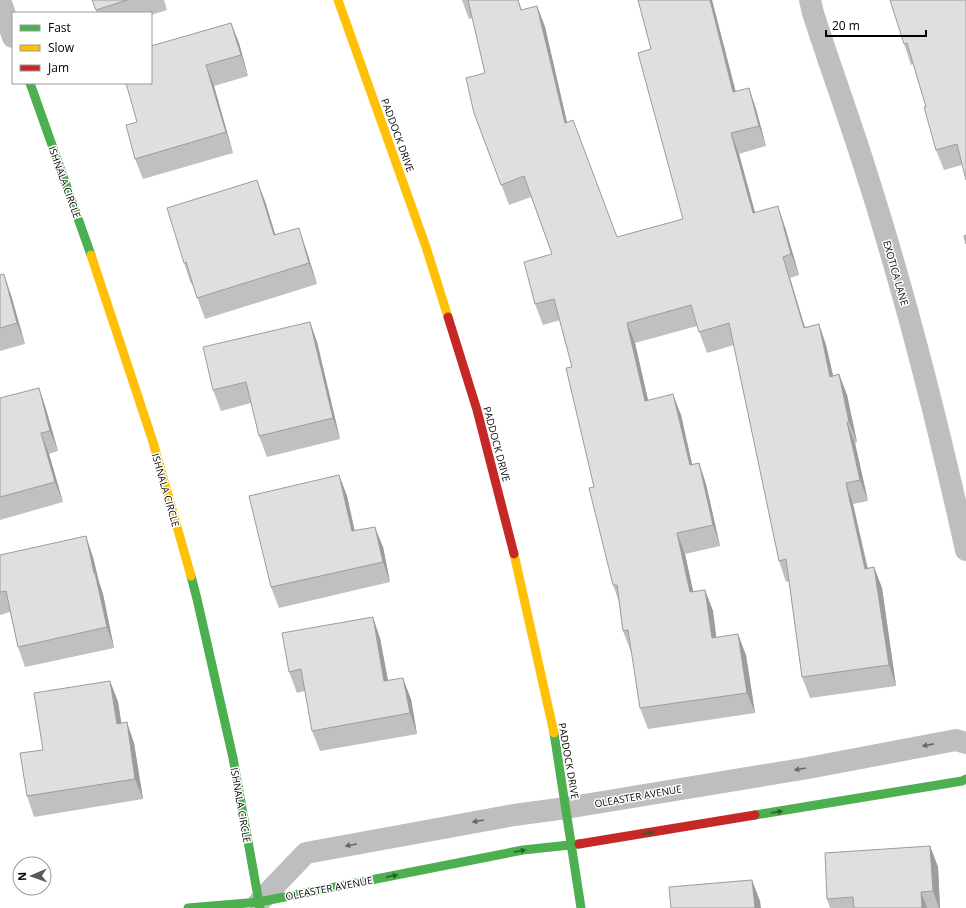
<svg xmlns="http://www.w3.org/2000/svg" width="966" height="908" font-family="'Open Sans',sans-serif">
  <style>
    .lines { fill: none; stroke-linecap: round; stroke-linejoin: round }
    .street { stroke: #bebebe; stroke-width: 22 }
    .fast { stroke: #4caf50; stroke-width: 9 }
    .slow { stroke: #ffc107; stroke-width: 9 }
    .jam { stroke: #c62828; stroke-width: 9 }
    .wall { fill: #c0c0c0 }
    .shaded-wall { fill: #9c9c9c }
    .building { fill: #dfdfdf; stroke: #9c9c9c }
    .oneway { fill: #686868 }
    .oneway2 { fill: #2a602c }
    .labels { text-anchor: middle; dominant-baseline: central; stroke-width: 3; stroke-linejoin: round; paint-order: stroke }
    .street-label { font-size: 10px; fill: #000; stroke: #fff }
  </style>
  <rect width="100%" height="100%" fill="#fff"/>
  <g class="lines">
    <path class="street" d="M0 0 13 37
      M810 0 813 13C829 63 847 112 863 162 904 289 937 419 966 550
      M259 902 306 853 514 815 566 808 808 768 956 740 966 743"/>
    <path class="fast" d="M30 83 91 255
      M191 576 197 599 233 758 260 908
      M554 733 581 908
      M755 815 962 781 966 779
      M188 908 259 902 523 850 579 844"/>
    <path class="slow" d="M338 0 426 247 448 317
      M91 255 153 442 191 576
      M514 554 554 733"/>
    <path class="jam" d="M448 317 477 410 514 554
      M579 844 755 815"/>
  </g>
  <path class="wall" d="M92 0H164L167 10 151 15V13H97Z
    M462 0H518L522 10 537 6 545 27 567 122 617 237 683 219 651 49 638 0H712L736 92 749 88 756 109 766 146 739 154 755 213 785 227 799 275 790 278 805 327 819 324 826 345 833 376 839 374 847 395 857 442 855 443 868 501 853 504 868 568 874 567 882 588 896 686 810 698 802 677 789 581 786 582 779 561 734 345 707 353 697 326 635 343 648 400 681 415 692 465 699 463 706 484 720 546 685 554 693 592 705 590 713 611 716 637 746 655 755 713 648 729 640 708 632 652H631L623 631 619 602 613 585 594 487 572 367 560 320 543 325 535 304 552 254 531 197 509 205 482 134 485 73 472 18 469 19Z
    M966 0 962 165 944 170 936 150 926 107 913 64 911 65 904 44Z
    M231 23 239 43 248 76 214 86 233 153 143 179 135 159 137 122Z
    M265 201 275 235 306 249 317 284 205 319 192 283 191 284 184 263Z
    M0 275 11 295 25 344 0 351Z
    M310 322 317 342 340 439 267 457 259 436 251 403 221 411 213 390Z
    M39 388 46 409 58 451 49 454 63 502 0 520V398Z
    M339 475 347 496 355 531 383 547 390 582 279 608 271 587Z
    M0 555 93 557 99 582 103 594 114 648 25 667 18 647 10 612 0 615Z
    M380 638 388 681 411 699 417 734 320 751 312 731 305 691 297 693 289 672Z
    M110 681 118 702 121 723 134 743 143 799 34 817 27 796 43 750Z
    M930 846 938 867 940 908H830L827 899Z"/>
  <path class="shaded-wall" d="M710 0H712L741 113 733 92Z
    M537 6 545 27 572 144 565 123Z
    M231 23 239 43 248 76 241 55Z
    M206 65 214 86 233 153 226 132Z
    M749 88 756 109 766 146 759 126Z
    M731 133 739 154 761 234 753 213Z
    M257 180 265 201 282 256 274 235Z
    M778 206 785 227 799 275 791 254Z
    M299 228 306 249 317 284 309 263Z
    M783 257 790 278 811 348 804 328Z
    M4 274 11 295 25 344 17 323Z
    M310 322 317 342 340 439 333 418Z
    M627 323 635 343 653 422 645 401Z
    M819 324 826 345 838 397 830 377Z
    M839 374 847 395 857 442 849 422Z
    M39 388 46 409 58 451 50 431Z
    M673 394 681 415 697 486 690 465Z
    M847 422 855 443 868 501 860 480Z
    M41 433 49 454 63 502 55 482Z
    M699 463 706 484 720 546 713 525Z
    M339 475 347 496 359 552 352 531Z
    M846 483 853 504 872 590 865 569Z
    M375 527 383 547 390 582 383 562Z
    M677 533 685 554 698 613 690 592Z
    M86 536 93 557 99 582 103 594 114 648 107 627 94 573Z
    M874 567 882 588 896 686 889 665Z
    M705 590 713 611 719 658 712 638Z
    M373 617 380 638 392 702 384 681Z
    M738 634 746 655 755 713 747 693Z
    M403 678 411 699 417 734 410 713Z
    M110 681 118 702 125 745 117 724Z
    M127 722 134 743 143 799 135 779Z
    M930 846 938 867 940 908H939L933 891Z
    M752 880 760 901 761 908H755Z
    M921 892 927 908H922Z"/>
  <path class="building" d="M92 0H127L96 10Z
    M468 0H518L521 10 537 6 565 123 573 120 617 237 683 219 638 53 651 49 638 0H710L733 92 749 88 759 126 731 133 753 213 778 206 791 254 783 257 804 328 819 324 830 377 839 374 849 422H847L860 480 846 483 865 569 874 567 889 665 802 677 786 559 779 561 729 323 699 332 691 305 627 323 645 401 673 394 690 465 699 463 713 525 677 533 690 592 705 590 712 638 738 634 747 693 640 708 628 630 623 631 617 585H613L589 488 594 487 566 368 572 367 554 299 535 304 524 262 552 254 524 176 501 185 474 113 466 78 485 73Z
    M890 0H966V180L957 144 936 150 924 107H926L907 43 904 44Z
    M231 23 241 55 206 65 226 132 135 159 126 125 137 122 126 83H151V46Z
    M257 180 274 235 299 228 309 263 197 298 186 262 184 263 167 208Z
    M966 235V244L964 236Z
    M4 274 17 323 0 328V275Z
    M310 322 333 418 259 436 246 382 213 390 203 347Z
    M39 388 50 431 41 433 55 482 0 497V398Z
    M339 475 352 531 375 527 383 562 271 587 249 496Z
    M86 536 94 573H95L107 627 18 647 6 591 0 592V555Z
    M373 617 384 681 403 678 410 713 312 731 301 669 289 672 282 633Z
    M110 681 117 724 127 722 135 779 27 796 20 753 43 750 34 693Z
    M930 846 933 891 921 892 922 908H854L853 897 827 899 825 853Z
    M752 880 755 908H671L669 887Z"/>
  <defs><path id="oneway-solid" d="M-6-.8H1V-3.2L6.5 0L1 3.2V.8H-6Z"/></defs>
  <g class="oneway">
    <use href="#oneway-solid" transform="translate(928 745) rotate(169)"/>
    <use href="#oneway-solid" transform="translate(800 769) rotate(170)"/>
    <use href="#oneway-solid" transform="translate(478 821) rotate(170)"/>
    <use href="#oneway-solid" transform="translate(351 845) rotate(170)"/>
  </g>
  <g class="oneway2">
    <use href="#oneway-solid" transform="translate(777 812) rotate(-9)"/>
    <use href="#oneway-solid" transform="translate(648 833) rotate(-9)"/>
    <use href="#oneway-solid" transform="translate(520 851) rotate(-10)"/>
    <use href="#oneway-solid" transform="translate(392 876) rotate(-11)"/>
  </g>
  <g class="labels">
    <g class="street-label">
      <text transform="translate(398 135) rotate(70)">PADDOCK DRIVE</text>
      <text transform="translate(65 182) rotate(70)">ISHNALA CIRCLE</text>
      <text transform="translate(896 273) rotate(74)">EXOTICA LANE</text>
      <text transform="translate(497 444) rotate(75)">PADDOCK DRIVE</text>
      <text transform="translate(166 490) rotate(74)">ISHNALA CIRCLE</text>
      <text transform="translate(569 761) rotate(80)">PADDOCK DRIVE</text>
      <text transform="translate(638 796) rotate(-10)">OLEASTER AVENUE</text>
      <text transform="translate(241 805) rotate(80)">ISHNALA CIRCLE</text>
      <text transform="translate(329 888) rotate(-11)">OLEASTER AVENUE</text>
    </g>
  </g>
  <rect x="12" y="12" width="140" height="72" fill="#ffffff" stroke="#999999"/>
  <rect x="20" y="25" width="20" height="6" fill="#4caf50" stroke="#999999"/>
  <text x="48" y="32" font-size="12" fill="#000000">Fast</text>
  <rect x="20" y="45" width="20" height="6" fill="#ffc107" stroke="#999999"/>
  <text x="48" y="52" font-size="12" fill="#000000">Slow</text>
  <rect x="20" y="65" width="20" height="6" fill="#c62828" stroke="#999999"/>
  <text x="48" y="72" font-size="12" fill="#000000">Jam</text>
  <g transform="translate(32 876) rotate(268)"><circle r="19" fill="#ffffff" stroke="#999999"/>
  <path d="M0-3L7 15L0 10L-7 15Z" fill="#595959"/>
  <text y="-6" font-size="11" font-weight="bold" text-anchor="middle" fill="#000000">N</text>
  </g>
  <path d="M826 30v6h100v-6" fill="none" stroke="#000000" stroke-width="2"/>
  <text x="832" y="30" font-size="12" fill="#000000" stroke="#ffffff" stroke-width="3" paint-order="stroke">20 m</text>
</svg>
